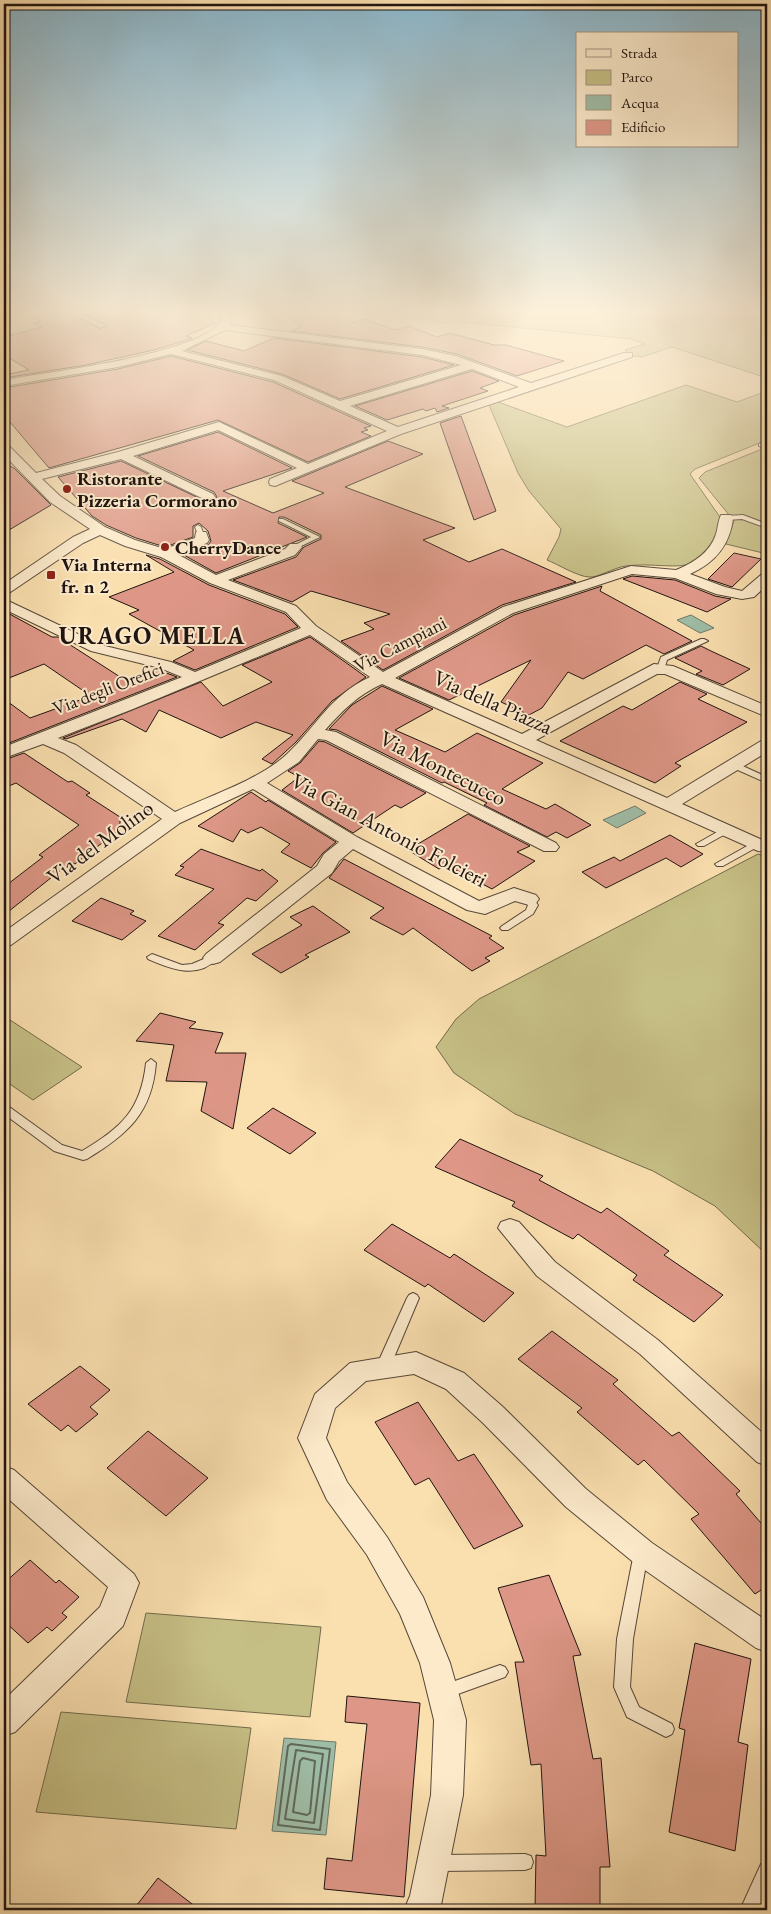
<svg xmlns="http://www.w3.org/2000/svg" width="771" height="1914" font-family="'EB Garamond',serif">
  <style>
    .green { fill: #c6bf85; stroke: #726a4a }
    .water { fill: #9fbda6; stroke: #6c796a }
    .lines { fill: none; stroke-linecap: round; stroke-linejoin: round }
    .shore { stroke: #5f685b; stroke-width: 2 }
    .building { fill: #de9787; stroke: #1f1410 }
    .service-casing { stroke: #564738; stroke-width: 2 }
    .minor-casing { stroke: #564738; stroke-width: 2 }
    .service { fill: #fceacb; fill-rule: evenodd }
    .minor { fill: #fceacb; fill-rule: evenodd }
    .poi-dot { fill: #8f2418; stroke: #fceacb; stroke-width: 2 }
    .labels { text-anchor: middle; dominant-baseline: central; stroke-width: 4; stroke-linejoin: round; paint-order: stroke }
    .far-poi-label { font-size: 19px; font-weight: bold; fill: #1f1410; stroke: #fceacb; text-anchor: start }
    .far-street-label { font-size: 19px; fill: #1f1410; stroke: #fceacb }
    .street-label { font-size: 22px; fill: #1f1410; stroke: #fceacb }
    .far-district-label { font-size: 24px; font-weight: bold; letter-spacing: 1px; fill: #1f1410; stroke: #fceacb }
  </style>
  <rect width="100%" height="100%" fill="#fadfaf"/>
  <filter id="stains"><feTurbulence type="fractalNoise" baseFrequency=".004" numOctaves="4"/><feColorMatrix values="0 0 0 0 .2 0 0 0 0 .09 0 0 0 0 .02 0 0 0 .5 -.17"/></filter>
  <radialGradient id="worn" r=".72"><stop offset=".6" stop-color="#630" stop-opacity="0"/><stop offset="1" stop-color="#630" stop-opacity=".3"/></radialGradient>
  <path class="green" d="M375 310H767V378L672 347 642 357 628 355 625 350 645 344 631 339 473 323H446Z
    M686 385 737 402 767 391V443L762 442 695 469 690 474 722 520C706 585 672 560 626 566 615 567 598 578 589 577 579 577 557 564 547 560L559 537 561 529 529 491 518 473 489 405 498 402 567 427Z
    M767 447V552L763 553 726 544 734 521 699 478 705 472Z
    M758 854 767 857V1255L715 1206 653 1171 515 1114 454 1073 436 1047 456 1019 479 999Z
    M4 1016 82 1067 33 1100 4 1080Z
    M146 1613 321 1627 310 1717 126 1702Z
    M61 1712 251 1728 236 1829 36 1812Z"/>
  <path class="water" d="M691 615 714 628 700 633 677 620Z
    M635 806 646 813 617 828 603 820Z
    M284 1738 336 1742 326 1835 272 1831Z"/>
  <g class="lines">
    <path class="shore" d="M291 1744 330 1749 320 1830 278 1825 288 1746Z
      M296 1750 323 1754 314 1823 285 1819Z
      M303 1758 315 1761 310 1813 307 1815 293 1812 300 1761Z"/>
  </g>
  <path class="building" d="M16 310H63L100 329 107 325 76 310H165V314L198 310 203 311 216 323 186 336 192 338 184 341 154 350 86 365 4 378V375L29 370 4 355V337L42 327 33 323 41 322Z
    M309 311 315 316 338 313 351 323 365 319 395 330 409 326 437 337 450 333 494 345H506L564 361 517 376 457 354 422 347 291 331 301 327 286 314Z
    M274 338 422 357 454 365 340 399 282 374 187 350 206 341 244 351Z
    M171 356 273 382 371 426 364 428 368 430 361 432 371 436 308 462 218 420 49 468 4 415V388L118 369Z
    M472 371 499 381 480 388 488 391 442 406 449 408 437 412 435 408 426 411 423 409 387 420 355 406Z
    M461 416 496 511 474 520 440 423Z
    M218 432 292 468 223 491 273 513 324 493 292 481 388 441 423 454 345 487 455 528 423 540 469 562 502 549 576 582 502 605 383 670 341 641 374 629 364 623 390 614 311 591 292 602 233 580 296 557 304 547 321 539V535L284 517H279L278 523 307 537 216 573 182 554 208 545 211 541 208 531 199 523 193 526V537L165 547 136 538 106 525 92 516 58 477 121 461 209 503 217 497 214 492 138 456Z
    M4 462 15 469 51 505 4 533Z
    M734 553 761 559 732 587 708 579Z
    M146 555 160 559 209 585 285 614 298 627 195 670 173 661 194 650 129 614 139 610 109 597 174 572Z
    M632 576 675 580 715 596 731 599 707 612 623 579Z
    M602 586 600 591 692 641 664 654 646 645 583 679 568 672 542 708 529 715 501 702 531 660 449 700 399 678 514 615Z
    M4 611 52 637H58L128 682 156 669 177 677 4 745V699L30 718 91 696 44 664 4 680Z
    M310 637 366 677 332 701 296 742 272 764 262 759 293 735 256 722 221 738 159 710 146 732 122 719 66 739 63 738 201 682 223 706 272 682 242 665Z
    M701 646 711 651 750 669 723 685 696 674 702 671 675 658Z
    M680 682 707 694 698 699 747 722 675 763 681 766 655 783 560 741 623 706 632 710Z
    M382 686 433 709 395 730 445 752 477 733 543 763 502 789 546 809 555 804 591 825 567 838 556 832 547 837 484 805 487 803 444 782 442 783 337 730 329 729 352 705Z
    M319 741 325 742 426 793 401 808 395 805 353 833 282 790 299 777 288 771 300 763Z
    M24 753 68 782 72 781 90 793 86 795 120 817V829L75 864 71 862 4 915V887L43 857 39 855 79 825 16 783 4 788V760Z
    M251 792 266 802 268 800 336 842 323 853 311 868 281 852 290 844 261 827 248 833 241 829 233 842 198 826Z
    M468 814 530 846 517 852 535 861 492 889 446 865 439 869 408 850Z
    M670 835 703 854 681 867 666 858 606 888 582 872 614 857 620 861Z
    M201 849 260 871 262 869 278 881 256 901 247 898 218 923 224 925 195 950 158 936 214 889 175 875 184 867 180 866Z
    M344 859 492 936 489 938 504 948 485 958 490 961 472 971 413 928 403 935 370 918 384 908 329 878Z
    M101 898 134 911 130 914 146 921 122 940 72 921Z
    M313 906 350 932 305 955 309 957 281 973 252 954 302 925 290 917Z
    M160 1013 196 1022 189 1028 223 1033 215 1053H246L233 1129 201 1111 207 1082 166 1081 174 1045 136 1041Z
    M273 1108 316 1133 290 1154 247 1128Z
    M460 1139 543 1176 539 1180 601 1213 607 1208 669 1251 664 1255 723 1295 694 1322 633 1280 637 1275 578 1234 573 1239 512 1206 515 1202 435 1167Z
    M392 1224 450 1258 454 1254 514 1293 484 1322 428 1284 425 1287 364 1250Z
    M552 1331 618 1380 613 1384 672 1436 679 1432 740 1491 736 1494 767 1530V1586L755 1594 691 1519 699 1514 644 1460 638 1465 577 1412 582 1408 518 1359Z
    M80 1366 110 1390 90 1407 98 1414 76 1432 68 1425 61 1431 28 1404Z
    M418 1402 458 1461 474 1454 523 1526 474 1549 429 1478 415 1485 375 1422Z
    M148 1431 208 1478 166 1516 107 1468Z
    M30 1560 56 1583 59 1580 79 1597 62 1613 67 1617 52 1631 47 1627 28 1643 4 1621V1583Z
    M549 1575 581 1655 573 1656 593 1759 601 1758 610 1867H600V1910H535L536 1855 546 1856 541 1764 531 1765 515 1662H524L498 1588Z
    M695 1643 751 1659 738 1742 748 1745 735 1851 669 1832 685 1730 679 1728Z
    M347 1696 420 1703 404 1897 324 1889 327 1858 352 1861 367 1724 345 1722Z
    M158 1878 200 1910H133Z"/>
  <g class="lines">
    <defs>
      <path id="service" d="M65 310H71L105 326 100 327Z
        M761 443 767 444V448L759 446V444Z
        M743 515 767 524V528L742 519 726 520 723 518 726 516Z
        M279 519H283L320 537 297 548H293V546L311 537 279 521Z
        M198 525 201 527 204 535 203 536 198 535 195 527Z
        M701 639H704L708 641 667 660 664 670H658L657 668 661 657Z
        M734 762 767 777V783L731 767 730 765 731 763Z
        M726 827 731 830 729 832 704 846H698L696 844Z
        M756 841 759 842 761 844 759 846 723 866H717L715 864Z
        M529 896 532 897 538 905 533 914 508 930H502L500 928 502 926 526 910 528 905 524 899Z
        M152 954 182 965 192 964 213 955 218 958C197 980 171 969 148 959L147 957Z
        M151 1059 156 1063C152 1113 128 1134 87 1159L83 1160 54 1151 4 1114V1105L8 1106 62 1145 82 1151C121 1128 141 1110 146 1063Z
        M413 1293 417 1295 419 1298 390 1367 388 1371 383 1372 378 1371 376 1367 407 1298 409 1295Z
        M641 1547 646 1548 648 1553 633 1639 630 1687 639 1707 672 1724 674 1729 672 1734 666 1737 627 1717 614 1687 617 1639 634 1553 636 1548Z
        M500 1665 505 1667 508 1672 505 1677 444 1699 438 1697 436 1692 438 1687Z
        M525 1854 531 1856 533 1862 531 1868 525 1870 437 1871 431 1869 429 1863 431 1857 437 1855Z
        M767 1862V1889L758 1910H740L761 1864Z"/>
      <path id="minor" d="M217 310H227L232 320 230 325 422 349 456 356 531 383 624 353H632V357L401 434 275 486 270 485 269 482 270 479 297 468 218 430 133 456 213 494 215 497 208 501 121 459 42 479 60 496 105 527 135 540 165 549 195 538 196 532H206L209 540 207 543 177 554 216 575 285 549 290 544H300L302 547 295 555 228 580 296 606 316 626 383 672 503 607 631 566 676 570C693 563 710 553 716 534 718 528 718 521 721 515H731L733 518C730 545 715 563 690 574L725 587 742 591 762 574 767 573V585L754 597 742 599 716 594 675 578 632 574 513 613 395 678 522 734 654 664 673 666 767 706V717L665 674H657L536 740 667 798 761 741 767 740V752L682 804 767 842V852L758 851 382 684C358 695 343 710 325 730L336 732 556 843 559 847 556 851H544L326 740 318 739 299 762 267 783 357 837 479 901 514 888 536 895 539 899 536 903 529 905 515 901 485 914 467 910 353 849 339 861 332 873 220 962 213 964 206 962 203 958 206 954 317 866 324 854 339 842 253 789 180 823 11 945 4 947V932L162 819 64 753 43 744 4 758V747L182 677 160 668 91 651 4 609V599L101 645 171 662 195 672 301 628 286 612 210 583 161 557 125 546 100 535 83 543 9 593 4 594V584L73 537 90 529 50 502 4 455V444L8 445 36 473 118 452 219 422 308 464 387 431 274 380 171 354 118 367 4 386V380C46 372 201 355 222 320ZM225 330 422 355 461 365 340 401 282 376 182 351ZM472 369 519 387 398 427 350 406ZM310 635 370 677C328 697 318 725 287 754 261 779 209 796 175 812L76 745 58 738 133 709Z
        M510 1219 519 1222 555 1262 658 1340 767 1437V1466L757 1462 640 1354 537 1276 498 1228 501 1222Z
        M416 1352 464 1373 503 1407 586 1489 652 1543 767 1621V1652L756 1648 632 1561 566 1507 483 1423 446 1389 414 1374 366 1381 335 1408 326 1438 347 1482 387 1537 423 1597 450 1663 466 1720 463 1795 440 1910H404L410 1896 431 1795 434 1720 420 1663 400 1614 367 1555 327 1500 298 1438 315 1394 350 1363Z
        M4 1466 14 1470 134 1574 139 1583 123 1626 15 1732 4 1736V1700L100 1607 108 1587 4 1495Z"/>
    </defs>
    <use href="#service" class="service-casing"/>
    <use href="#minor" class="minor-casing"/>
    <use href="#service" class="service"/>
    <use href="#minor" class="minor"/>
  </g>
  <linearGradient id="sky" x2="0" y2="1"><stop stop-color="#8bb8ce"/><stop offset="0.54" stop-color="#fdf1db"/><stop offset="1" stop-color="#fdf1db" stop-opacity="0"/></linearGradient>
  <rect width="771" height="578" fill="url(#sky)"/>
  <g class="poi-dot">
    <circle cx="67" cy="489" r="5"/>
    <circle cx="165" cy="547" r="5"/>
    <rect x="46" y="570" width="10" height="10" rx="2.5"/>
  </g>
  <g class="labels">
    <g class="far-poi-label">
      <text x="77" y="478">Ristorante<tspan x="77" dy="22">Pizzeria Cormorano</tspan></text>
      <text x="175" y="547">CherryDance</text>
      <text x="61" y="564">Via Interna<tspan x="61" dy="22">fr. n 2</tspan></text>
    </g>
    <g class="far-street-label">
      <text transform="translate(400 644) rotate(-27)">Via Campiani</text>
      <text transform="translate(108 688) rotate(-21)">Via degli Orefici</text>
    </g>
    <g class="street-label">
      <text transform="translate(493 702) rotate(24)">Via della Piazza</text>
      <text transform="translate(443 768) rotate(27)">Via Montecucco</text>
      <text transform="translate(389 830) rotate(28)">Via Gian Antonio Folcieri</text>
      <text transform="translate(100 842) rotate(-36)">Via del Molino</text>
    </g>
    <g class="far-district-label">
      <text x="152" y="635">URAGO MELLA</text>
    </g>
  </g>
  <rect width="771" height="1914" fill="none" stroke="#fadfaf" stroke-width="20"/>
  <rect x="5" y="5" width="761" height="1904" fill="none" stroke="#1f1410" stroke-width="2.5"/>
  <rect x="10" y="10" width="751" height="1894" fill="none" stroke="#1f1410"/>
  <rect x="576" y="32" width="162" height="115" fill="#fceacb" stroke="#a49480"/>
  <rect x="586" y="49" width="25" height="8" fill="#fceacb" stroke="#a49480"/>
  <text x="621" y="58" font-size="15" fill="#1f1410">Strada</text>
  <rect x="586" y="70" width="25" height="15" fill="#c6bf85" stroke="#a49480"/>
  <text x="621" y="82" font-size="15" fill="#1f1410">Parco</text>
  <rect x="586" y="95" width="25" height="15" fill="#9fbda6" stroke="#a49480"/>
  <text x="621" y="108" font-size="15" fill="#1f1410">Acqua</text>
  <rect x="586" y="120" width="25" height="15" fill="#de9787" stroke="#a49480"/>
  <text x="621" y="132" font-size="15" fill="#1f1410">Edificio</text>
  <rect width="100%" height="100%" filter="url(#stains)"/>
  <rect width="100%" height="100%" fill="url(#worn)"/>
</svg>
